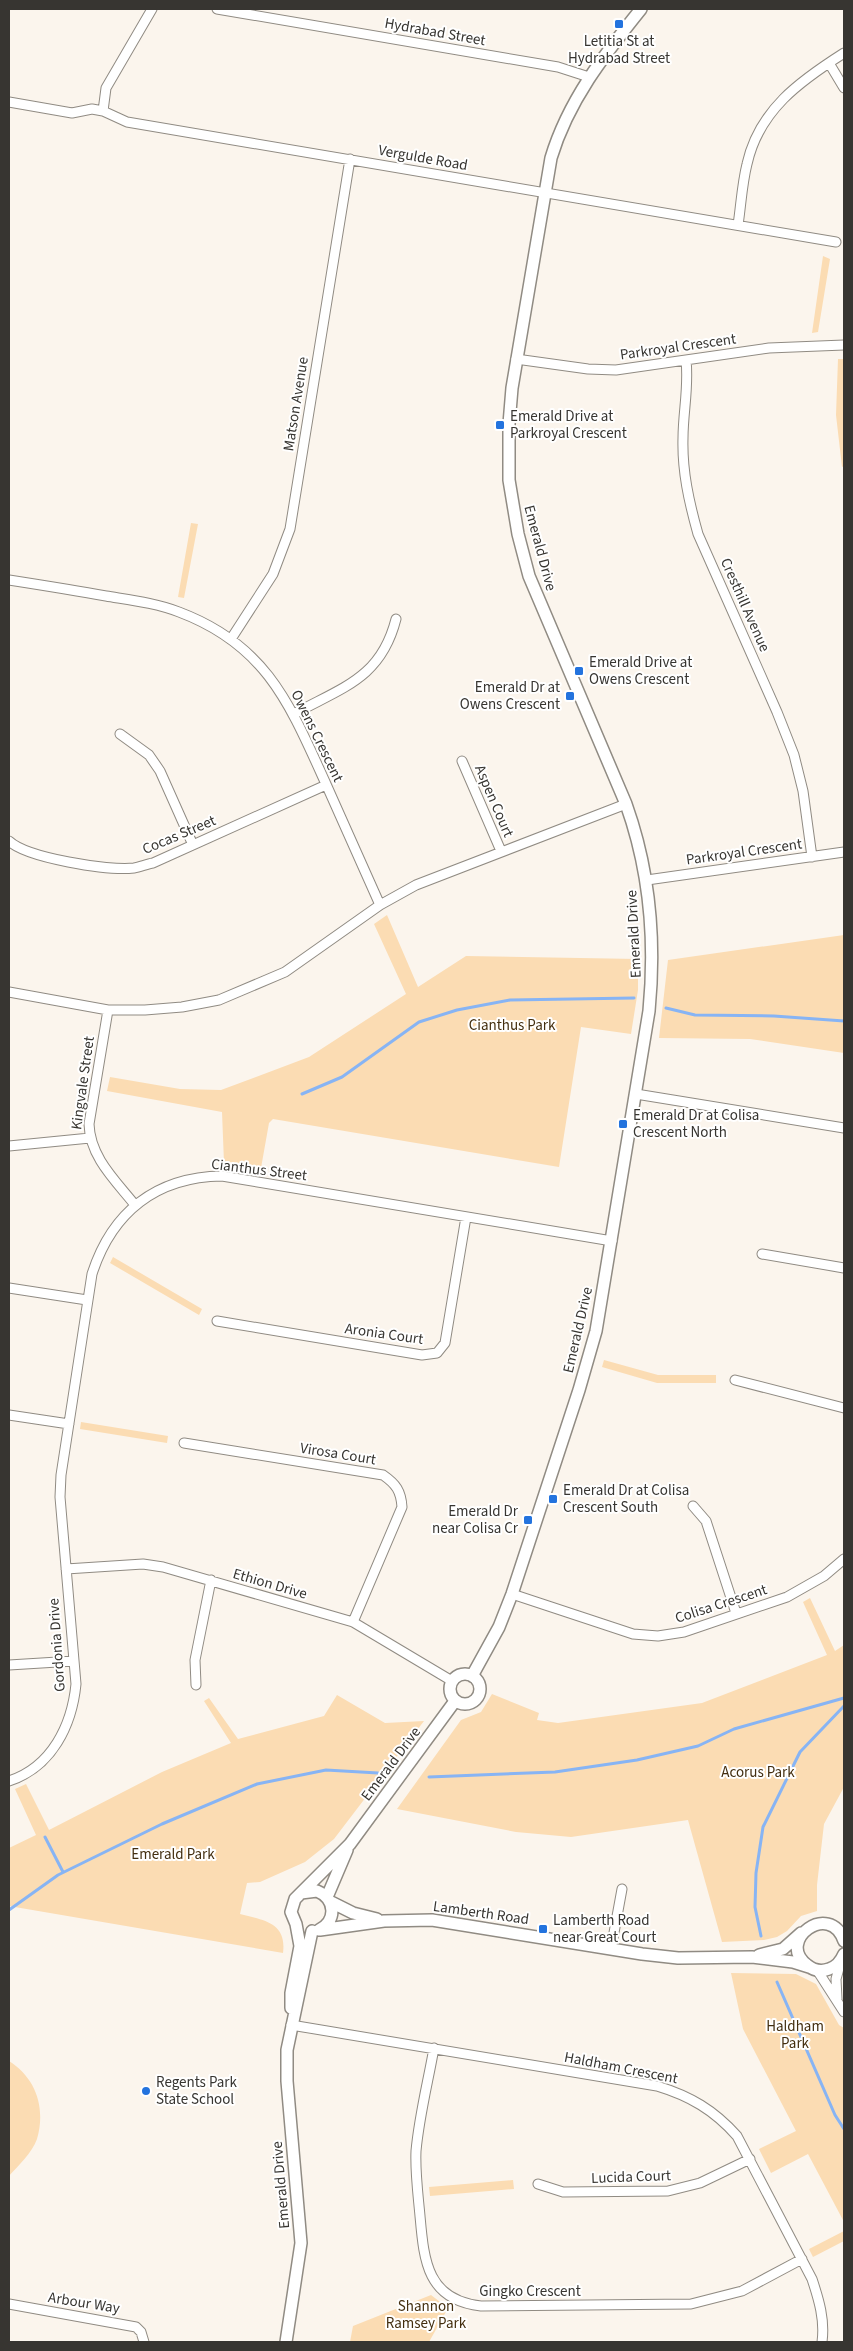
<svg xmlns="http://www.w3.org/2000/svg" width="853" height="2351" font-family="'Source Sans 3',sans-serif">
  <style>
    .green { fill: #fbdcb3 }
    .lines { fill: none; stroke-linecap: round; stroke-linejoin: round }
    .stream { stroke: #87b4f4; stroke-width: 3 }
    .minor-casing { stroke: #908b83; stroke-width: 11 }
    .tertiary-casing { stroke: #908b83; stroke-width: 14 }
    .minor { stroke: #fff; stroke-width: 9 }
    .tertiary { stroke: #fff; stroke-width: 11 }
    .poi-dot { fill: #2373de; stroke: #fff; stroke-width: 2 }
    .labels { text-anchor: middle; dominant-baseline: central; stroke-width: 4; stroke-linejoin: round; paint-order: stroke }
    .street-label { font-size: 15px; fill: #373531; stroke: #fff }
    .poi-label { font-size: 15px; fill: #373531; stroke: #fff; text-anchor: start }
    .park-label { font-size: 15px; fill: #432e0f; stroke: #fff }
  </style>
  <rect width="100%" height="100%" fill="#fbf5ed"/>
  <path class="green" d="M823 256 830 259 818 332 812 333Z
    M838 359H844V466L842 467 836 415Z
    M191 523 198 524 184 598 178 597Z
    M387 915 418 987 466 956 638 959V990L631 1034 581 1027 559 1167 273 1119 269 1123 261 1168 224 1163 222 1112 107 1091 110 1077 180 1089 221 1090 309 1057 406 994 374 924Z
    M844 935V1053L750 1039 659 1038 668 960Z
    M113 1257 202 1309 199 1315 110 1263Z
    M604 1360 658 1375H716V1383H657L602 1367Z
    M81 1422 168 1436 167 1443 80 1429Z
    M810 1598 835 1651 844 1645V1787L824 1824 817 1885V1911L801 1916 787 1931 777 1937 764 1940 722 1942 688 1820 571 1837 516 1832 397 1809 461 1720 481 1712 492 1694 539 1713 537 1720 558 1723 702 1703 827 1655 803 1602Z
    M337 1695 385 1723 424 1721 334 1839 305 1862 260 1882 247 1883 240 1914C263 1920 287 1922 283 1953L9 1906V1848L36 1835 15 1789 26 1784 49 1830 162 1772 231 1743 204 1701 209 1698 238 1739 324 1716Z
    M731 1973 796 1974 816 1984 839 2025 844 2028V2222L808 2154 771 2173 759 2149 796 2131 743 2029Z
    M9 2061C36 2078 46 2108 37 2139 32 2153 18 2166 9 2176Z
    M513 2180 514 2189 430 2196 429 2187Z
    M844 2231V2241L813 2257 809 2249Z
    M431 2295 448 2308 429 2342H350L353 2326Z"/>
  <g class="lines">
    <path class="stream" d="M666 1008 695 1015 774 1016 844 1021
      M302 1094 342 1077 419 1022 457 1010 510 1000 634 998
      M429 1777 555 1772 637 1760 698 1746 734 1729 844 1698
      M45 1837 63 1872
      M9 1910 58 1875 162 1824 257 1784 326 1770 378 1773
      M761 1936 755 1907 756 1873 763 1827 800 1752 844 1706
      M777 1982 835 2115 844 2129"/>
    <defs>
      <path id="minor" d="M217 9 558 67 589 77
        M829 63 844 88
        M9 102 72 113 92 109 103 111 127 122 836 242
        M103 111 106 88 152 9
        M738 225C741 205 742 184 747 164 759 110 800 81 844 53
        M516 359 588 369 616 370 769 348 844 345
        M686 360C689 387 683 412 683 438 682 471 689 502 698 534L777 712 794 755 803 791 812 857
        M9 580C41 585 73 590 106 596 130 600 156 603 179 612 267 645 290 705 326 784 344 825 362 865 380 905
        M231 639 273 574 290 529 350 159
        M294 714C343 687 381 678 396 619
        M120 734 149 755 160 771 193 845
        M462 761 501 851
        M9 841C27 858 108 871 134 868 140 867 147 864 153 863L326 785
        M647 880 844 852
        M9 992 108 1010H145L182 1007 219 1000 285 972 380 905 416 885 626 804
        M108 1010 89 1124C90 1157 115 1180 135 1205
        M636 1094 844 1128
        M9 1146 90 1138
        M762 1254 844 1268
        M9 1288 87 1300
        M217 1321 422 1355 437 1353 445 1343 466 1217
        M735 1380 844 1408
        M9 1415 69 1424
        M184 1443 383 1475C396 1484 401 1491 402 1507L353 1622
        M693 1506 706 1521 736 1613
        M66 1569 143 1564 163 1567 353 1622 452 1681
        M512 1594 633 1634 658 1636 684 1632 787 1597 824 1576 844 1559
        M9 1665 74 1661
        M196 1685 195 1660 211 1580
        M9 1781C52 1767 72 1725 76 1684L60 1497 61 1475 92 1274C112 1212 156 1177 222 1176L612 1241
        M611 1949 622 1889
        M817 1970 844 2012
        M837 1999 836 1979 841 1961
        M291 2025 657 2086C690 2096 714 2110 737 2136L812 2279C819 2300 825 2320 822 2342
        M434 2048C428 2082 419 2117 416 2151 415 2172 418 2194 420 2216 424 2261 427 2300 481 2306L691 2304 742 2291 802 2259
        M538 2184 563 2192 668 2191 700 2183 750 2159
        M9 2304 136 2327 141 2332 144 2342"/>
      <path id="tertiary" d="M450 1689a15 15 0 1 1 30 0a15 15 0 1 1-30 0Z
        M472 1676 499 1627 512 1594 579 1390 596 1331 649 1011C656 939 650 871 626 804L529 576 518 534 509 480V424L512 388 551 158C568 101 604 55 641 9
        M301 1893 317 1891C336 1899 337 1921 319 1930
        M327 1897 347 1850
        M331 1902 353 1913 377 1919
        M320 1930 384 1921 432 1920 642 1954 678 1958 752 1957 793 1962 809 1967
        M844 1941C830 1900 775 1941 807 1965 813 1970 821 1972 829 1969 836 1967 841 1961 844 1954
        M759 1955 783 1949 801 1933
        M291 2008V1993L300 1946 296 1924 291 1912 295 1899 350 1844 455 1701
        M286 2342 301 2243 287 2081V2050L312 1931"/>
    </defs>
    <use href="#minor" class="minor-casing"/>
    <use href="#tertiary" class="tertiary-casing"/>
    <use href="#minor" class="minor"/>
    <use href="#tertiary" class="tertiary"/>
  </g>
  <g class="poi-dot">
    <rect x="614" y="19" width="10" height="10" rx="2.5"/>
    <rect x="495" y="420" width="10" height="10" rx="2.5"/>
    <rect x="574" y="666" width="10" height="10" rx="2.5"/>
    <rect x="565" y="691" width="10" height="10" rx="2.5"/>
    <rect x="618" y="1119" width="10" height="10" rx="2.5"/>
    <rect x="548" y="1494" width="10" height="10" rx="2.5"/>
    <rect x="523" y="1515" width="10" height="10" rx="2.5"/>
    <rect x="538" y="1924" width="10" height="10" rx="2.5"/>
    <circle cx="146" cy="2091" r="5"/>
  </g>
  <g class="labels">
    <g class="street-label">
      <text transform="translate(435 32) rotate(10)">Hydrabad Street</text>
      <text transform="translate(423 158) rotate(10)">Vergulde Road</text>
      <text transform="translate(678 347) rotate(-8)">Parkroyal Crescent</text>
      <text transform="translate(296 404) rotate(-81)">Matson Avenue</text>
      <text transform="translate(540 548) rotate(75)">Emerald Drive</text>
      <text transform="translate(745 605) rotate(66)">Cresthill Avenue</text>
      <text transform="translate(317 736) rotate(64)">Owens Crescent</text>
      <text transform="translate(494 801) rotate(67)">Aspen Court</text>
      <text transform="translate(179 835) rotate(-23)">Cocas Street</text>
      <text transform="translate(744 852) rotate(-8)">Parkroyal Crescent</text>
      <text transform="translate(634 934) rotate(-93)">Emerald Drive</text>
      <text transform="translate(83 1083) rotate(-82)">Kingvale Street</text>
      <text transform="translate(259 1170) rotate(7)">Cianthus Street</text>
      <text transform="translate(578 1330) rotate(-77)">Emerald Drive</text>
      <text transform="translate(384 1334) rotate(8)">Aronia Court</text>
      <text transform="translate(338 1454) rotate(9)">Virosa Court</text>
      <text transform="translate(270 1584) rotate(16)">Ethion Drive</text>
      <text transform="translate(721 1604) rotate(-18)">Colisa Crescent</text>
      <text transform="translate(57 1645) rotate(-94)">Gordonia Drive</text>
      <text transform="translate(391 1764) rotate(-53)">Emerald Drive</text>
      <text transform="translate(481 1913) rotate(8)">Lamberth Road</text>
      <text transform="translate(621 2068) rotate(11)">Haldham Crescent</text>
      <text transform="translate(631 2177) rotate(-2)">Lucida Court</text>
      <text transform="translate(281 2185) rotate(-95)">Emerald Drive</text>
      <text x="530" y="2291">Gingko Crescent</text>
      <text transform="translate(84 2303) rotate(9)">Arbour Way</text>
    </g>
    <g class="poi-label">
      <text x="619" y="41" text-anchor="middle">Letitia St at<tspan x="619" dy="17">Hydrabad Street</tspan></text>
      <text x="510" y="416">Emerald Drive at<tspan x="510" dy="17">Parkroyal Crescent</tspan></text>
      <text x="589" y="662">Emerald Drive at<tspan x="589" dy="17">Owens Crescent</tspan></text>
      <text x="560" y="687" text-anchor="end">Emerald Dr at<tspan x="560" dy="17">Owens Crescent</tspan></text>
      <text x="633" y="1115">Emerald Dr at Colisa<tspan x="633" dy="17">Crescent North</tspan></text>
      <text x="563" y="1490">Emerald Dr at Colisa<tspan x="563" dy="17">Crescent South</tspan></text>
      <text x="518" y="1511" text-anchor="end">Emerald Dr<tspan x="518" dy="17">near Colisa Cr</tspan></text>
      <text x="553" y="1920">Lamberth Road<tspan x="553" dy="17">near Great Court</tspan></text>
      <text x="156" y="2082">Regents Park<tspan x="156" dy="17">State School</tspan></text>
    </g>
    <g class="park-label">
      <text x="512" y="1025">Cianthus Park</text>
      <text x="758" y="1772">Acorus Park</text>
      <text x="173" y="1854">Emerald Park</text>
      <text x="795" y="2026">Haldham<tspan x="795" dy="17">Park</tspan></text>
      <text x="426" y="2306">Shannon<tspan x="426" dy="17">Ramsey Park</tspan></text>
    </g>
  </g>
  <rect width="853" height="2351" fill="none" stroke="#373531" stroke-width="20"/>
</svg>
